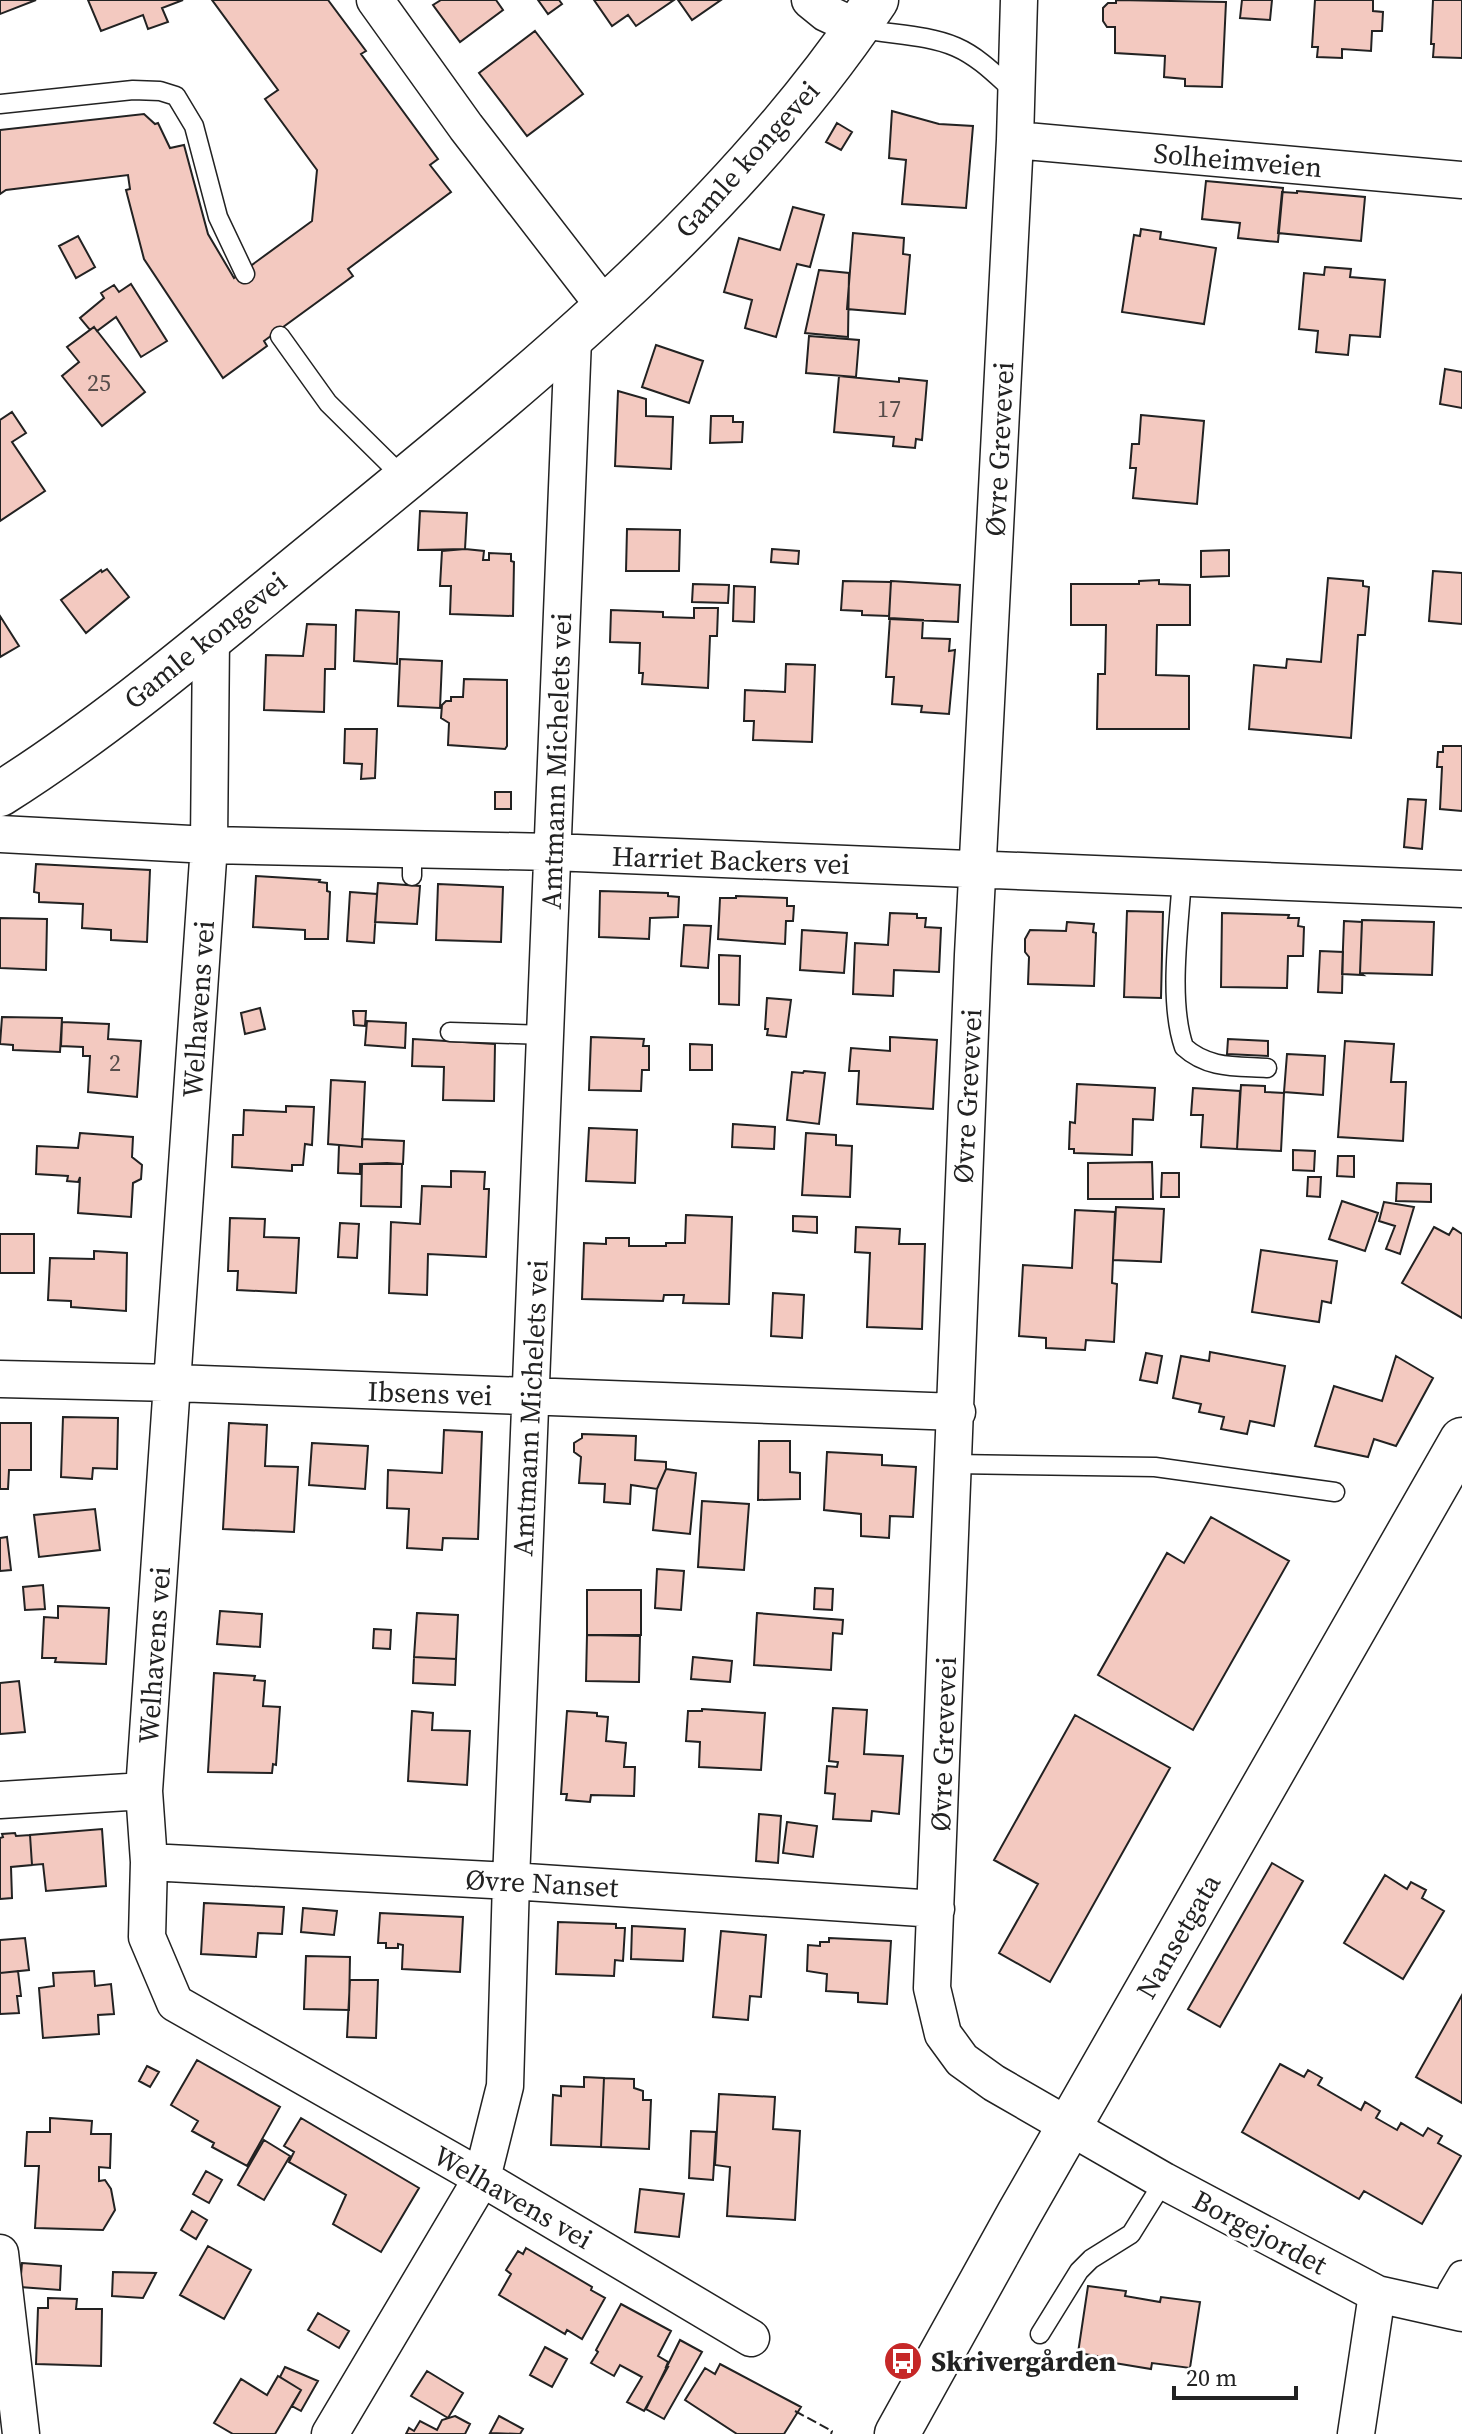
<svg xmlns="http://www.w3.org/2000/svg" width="1462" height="2434" font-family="'Source Serif 4',serif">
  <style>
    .building { fill: #f3c9c0; stroke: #222; stroke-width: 2 }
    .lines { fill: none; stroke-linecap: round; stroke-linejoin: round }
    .service-casing { stroke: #222; stroke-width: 21 }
    .pedestrian-casing { stroke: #222; stroke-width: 31 }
    .minor-casing { stroke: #222; stroke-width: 39 }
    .tertiary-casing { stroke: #222; stroke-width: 47 }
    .secondary-casing { stroke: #222; stroke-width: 47 }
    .service { stroke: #fff; stroke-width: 18 }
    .pedestrian { stroke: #fff; stroke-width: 28 }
    .minor { stroke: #fff; stroke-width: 36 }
    .tertiary { stroke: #fff; stroke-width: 44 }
    .secondary { stroke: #fff; stroke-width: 44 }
    .fence { stroke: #222; stroke-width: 2; stroke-dasharray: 10 4; stroke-linecap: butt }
    .labels { text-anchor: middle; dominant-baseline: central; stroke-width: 6; stroke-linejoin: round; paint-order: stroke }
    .number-label { font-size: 24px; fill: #564c4a }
    .street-label { font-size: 28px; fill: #222; stroke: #fff }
    .poi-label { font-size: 28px; font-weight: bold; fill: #222; stroke: #fff; text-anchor: start }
  </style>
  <rect width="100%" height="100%" fill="#fff"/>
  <path class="building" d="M0 0H36L0 14Z
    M88 0H183L162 8 168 22 148 29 143 15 101 31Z
    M212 0H328L366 51 361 54 438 159 430 165 451 192 348 269 353 276 264 341 267 346 223 378 144 259 126 190 130 189 128 175 6 190 0 194V130L144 114 155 124 158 123 170 148 184 145 208 234 234 278 312 221 317 170 265 99 278 90Z
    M441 0H496L503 10 460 42 433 5Z
    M538 0H559L562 4 548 14Z
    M594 0H674L636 26 628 15 612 26Z
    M678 0H721L692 20Z
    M1116 0 1226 2 1222 87 1185 86V79L1164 77 1165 56 1115 53V27H1107L1103 21V8L1108 3H1116Z
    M1242 0H1272L1270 20 1240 18Z
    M1315 0H1373V11L1383 12 1382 31H1372L1371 51 1342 49V58L1317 57 1318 47H1312Z
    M1433 0H1462V58L1433 57 1434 44H1431Z
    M535 31 583 94 527 136 479 73Z
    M892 111 939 124 973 126 966 208 902 204 906 160 889 158Z
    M837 123 852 132 841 150 826 142Z
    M1206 181 1283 188 1278 242 1238 238 1240 223 1202 219Z
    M1297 191 1365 197 1361 241 1278 233 1282 192 1297 193Z
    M793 207 824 215 810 267 797 264 776 337 745 328 752 300 724 292 739 238 780 250Z
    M1141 229 1161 232 1160 239 1216 248 1204 324 1122 312 1134 235 1140 236Z
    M853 233 904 238 903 254 910 255 905 314 847 309Z
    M78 236 95 267 76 278 59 246Z
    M1325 267 1351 269 1350 277 1385 280 1380 337 1350 335 1348 355 1316 352 1318 331 1299 329 1304 273 1324 275Z
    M819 270 849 273 848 337 805 333Z
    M131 284 167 341 141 357 116 317 97 331 94 327 90 330 80 318 104 298 101 293 114 285 119 292Z
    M94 327 145 392 102 426 62 376 79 362 67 347Z
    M809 336 859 340 856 377 806 373Z
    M656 345 703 361 689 403 642 387Z
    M1445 369 1462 372V408L1440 404Z
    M839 376 899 382V378L927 381 922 440 916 439 915 448 893 446 894 437 834 432Z
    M618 391 646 399V416L673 417 671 469 615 466Z
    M12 412 26 433 12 442 45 491 0 521V420Z
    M1141 415 1204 421 1197 504 1133 498 1136 468H1130L1132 444H1139Z
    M711 416H733V422H743L742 442 710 443Z
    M420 511 467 513 465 549 418 550Z
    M627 529 680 530 679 571H626Z
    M465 549 484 551 483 560H489V553L511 554V561L514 562 513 616 450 614 451 586H440L442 551Z
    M772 549 799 551 798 564 771 562Z
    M1229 550V576L1201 577V551Z
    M107 569 129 597 86 633 61 600 101 570 102 572Z
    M1433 571 1462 573V624L1429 621Z
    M1328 578 1363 581V586L1369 587 1365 635H1358L1351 738 1249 729 1254 665 1286 668 1287 659 1321 662Z
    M1159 580V584L1190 585V625H1157L1156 675 1189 676V729H1097L1098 674H1105L1106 625H1071V584H1139V581Z
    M843 581 891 582 889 616 862 615V611L841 610Z
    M891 581 960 585 958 622 889 619Z
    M693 584 729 585 728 603 692 602Z
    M734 586 755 587 754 622 733 621Z
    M694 608H718L717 636H710L708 688 642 684 643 673H639L640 643 610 642 611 610 663 612V617L694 618Z
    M356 610 399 612 397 664 354 661Z
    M0 616 19 646 0 657Z
    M890 618 923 620 922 638 950 639 949 651 955 650 949 714 921 712 922 706 892 704 894 677H886Z
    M307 624 336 625 335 669H325L324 712 264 710 266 655 303 656Z
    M400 659 442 661 440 708 398 706Z
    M786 664 815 665 812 742 753 740 754 721H744L745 690 785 692Z
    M464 679 507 680V746L505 749 448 745 449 723 441 718 442 705 446 701H451V697H463Z
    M345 729H377L375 778 361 779 362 764 344 763Z
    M1443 746H1462V811L1440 809 1442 767H1437L1438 752H1443Z
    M495 792H511V809H495Z
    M1408 799 1426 800 1422 849 1404 847Z
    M36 864 150 870 147 942 111 940V930L82 928 83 904 39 902V893L34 892Z
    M256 876 320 880 319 882 327 883V891L330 892 328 939H305V930L253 927Z
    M378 883 420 886 417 924 375 922Z
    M438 884 503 887 501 942 436 940Z
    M600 891 668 893V896L679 897 678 917 650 918 649 939 599 937Z
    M350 892 377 894 374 943 347 941Z
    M736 896 787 898V906H794L793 921H786L785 944 718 939 720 898H736Z
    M1127 911 1163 912 1161 998 1124 997Z
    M890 913 917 914V918H926L925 927 941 928 939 972 894 970 893 996 853 994 855 943 888 945Z
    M1222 913 1289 915 1288 918H1299L1298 926 1304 927 1303 956H1288L1287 988 1221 987Z
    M0 918 47 919 46 970 0 968Z
    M1362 920 1434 922 1432 975 1360 973Z
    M1344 921 1362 922 1360 973 1363 975 1342 974Z
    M1067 922 1094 924 1093 932 1096 933 1094 986 1028 984 1029 957 1025 952V939L1030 930 1066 931Z
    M684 925 711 926 708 968 681 966Z
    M802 930 847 933 844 973 800 970Z
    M1320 951 1343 952 1342 993 1318 992Z
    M719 955 740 956 739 1005 719 1004Z
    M767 998 791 1000 786 1037 767 1035 768 1029H765Z
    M260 1008 265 1029 245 1034 241 1013Z
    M353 1011H366L365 1026 354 1025Z
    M2 1017 62 1018 60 1052 13 1050V1045L0 1044Z
    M367 1021 406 1023 405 1048 365 1045Z
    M62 1022 109 1024 108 1039 141 1041 137 1097 88 1092 90 1056H83V1047L61 1046Z
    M591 1037 644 1039 643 1046H649V1070H642L641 1091 589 1090Z
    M890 1037 937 1040 933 1109 857 1104 859 1071H849L851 1048 890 1051Z
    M413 1039 495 1044 494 1101 443 1100 444 1067 412 1066Z
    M1228 1039 1268 1041V1056L1227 1054Z
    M1345 1041 1394 1044 1391 1082H1406L1403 1141 1338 1137Z
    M690 1044 712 1045V1070H690Z
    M1287 1054 1325 1056 1323 1095 1284 1092Z
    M804 1071 825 1073 819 1124 787 1120 792 1072 803 1073Z
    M331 1080 365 1082 362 1147 328 1144Z
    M1077 1084 1155 1088 1153 1120 1133 1119 1132 1155 1074 1153V1149H1069L1070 1122 1075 1123Z
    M1241 1085 1265 1086V1092L1284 1093 1281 1151 1237 1149Z
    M1193 1088 1240 1091 1237 1149 1201 1147 1203 1115H1191Z
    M286 1106 314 1107 312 1145 305 1144 303 1165H292V1171L232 1167 233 1135H243L244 1110 286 1112Z
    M733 1124 775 1127 774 1149 732 1147Z
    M589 1128 637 1130 635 1183 586 1181Z
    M80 1133 133 1137 132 1157 142 1165 141 1179 133 1183 131 1217 78 1213 80 1177 78 1182 67 1181 68 1176 36 1174 37 1146 78 1148Z
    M806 1133 836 1135V1145L852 1146 850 1197 802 1195Z
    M362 1139 404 1141 403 1164H360V1174L338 1173 339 1145 362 1147Z
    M1293 1150 1315 1151 1314 1171 1293 1170Z
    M1338 1156H1354V1177L1337 1176Z
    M1152 1162 1153 1199H1088V1163Z
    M387 1163 402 1164 401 1207 361 1206 362 1164Z
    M451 1171 485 1172 484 1189H489L486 1257 428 1254 427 1295 389 1293 391 1222 420 1224 422 1186 451 1187Z
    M1162 1173H1179V1197H1161Z
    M1308 1177H1321L1320 1197 1307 1196Z
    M1397 1183 1431 1184V1202L1396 1201Z
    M1342 1201 1378 1213 1365 1251 1329 1239Z
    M1384 1202 1414 1207 1400 1254 1386 1249 1395 1226 1379 1221Z
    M1116 1207 1164 1209 1161 1262 1113 1260Z
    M1075 1210 1115 1212 1112 1283 1117 1284 1114 1342 1086 1340 1085 1350 1046 1348V1338L1019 1336 1023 1265 1072 1268Z
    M686 1215 732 1217 729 1304 683 1303 684 1295H664L663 1301 582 1299 584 1243 606 1244V1238H629V1246H666V1243H685Z
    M793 1216 817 1217V1233L793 1231Z
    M230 1218 265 1219 264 1237 299 1238 296 1293 237 1290 238 1271H228Z
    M340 1223 359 1224 357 1258 338 1257Z
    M856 1227 900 1229 899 1244H925L922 1329 867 1327 870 1253 855 1252Z
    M1434 1227 1449 1235 1453 1228 1462 1234V1318L1402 1283Z
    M0 1234H34V1273H0Z
    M1261 1250 1337 1261 1331 1303 1322 1301 1319 1322 1252 1312Z
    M94 1251 127 1253 126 1311 71 1307V1301L48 1300 50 1258 94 1259Z
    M773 1293 804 1295 802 1338 771 1336Z
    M1210 1352 1285 1366 1274 1426 1250 1421 1247 1434 1221 1429 1224 1417 1199 1412 1201 1404 1173 1398 1181 1356 1209 1361Z
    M1146 1353 1162 1356 1157 1383 1140 1380Z
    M1396 1356 1433 1378 1396 1446 1374 1439 1368 1457 1315 1446 1334 1386 1382 1401Z
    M63 1417 118 1418 117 1469 93 1468 92 1479 61 1477Z
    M0 1423H31V1470H9L8 1489H0Z
    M229 1423 267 1425 265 1466 298 1467 294 1532 223 1529Z
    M444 1430 482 1432 478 1539 443 1538 442 1550 407 1548 409 1509 387 1508 388 1470 442 1473Z
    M582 1434 636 1436 635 1460 666 1462V1469L657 1489 631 1485 630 1504 604 1502 605 1484 579 1483 581 1457 574 1452V1443L582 1438Z
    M759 1441H790V1472L800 1473V1499L758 1500Z
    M312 1443 368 1446 365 1489 309 1485Z
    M827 1452 882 1455V1465L916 1467 913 1517 890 1516 889 1538 861 1536V1514L824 1510Z
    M666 1469 696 1473 690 1534 653 1530 657 1489Z
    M702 1501 749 1504 744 1570 698 1567Z
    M95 1509 100 1550 39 1557 34 1515Z
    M1211 1517 1289 1561 1193 1730 1098 1675 1167 1553 1184 1563Z
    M7 1537 11 1570 0 1571V1538Z
    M657 1569 684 1571 681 1610 655 1608Z
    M43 1585 45 1609 25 1610 23 1587Z
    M815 1588 833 1589 832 1610 814 1609Z
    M587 1590H641V1635H587Z
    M58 1606 109 1608 106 1664 55 1662 56 1658H42L44 1617 58 1618Z
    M220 1611 262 1614 260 1647 217 1644Z
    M417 1613 458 1615 456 1659 414 1657Z
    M757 1613 843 1620 842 1634 833 1633 831 1670 754 1665Z
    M374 1629 391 1630 390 1649 373 1648Z
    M587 1635 640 1636 639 1682 586 1681Z
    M414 1657 456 1659 455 1685 413 1683Z
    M693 1657 732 1661 730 1682 691 1679Z
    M214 1673 255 1676 254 1680 265 1681 263 1706 280 1707 276 1765 273 1764 272 1773 208 1772Z
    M19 1681 25 1732 0 1734V1683Z
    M833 1708 867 1710 864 1754 903 1756 899 1814 872 1811 871 1821 833 1819 835 1794 825 1793 827 1766 837 1767 838 1762 829 1761Z
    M702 1709 765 1713 761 1770 699 1767 700 1742 686 1741 688 1711H702Z
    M412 1711 433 1713 432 1730 470 1731 467 1785 408 1781Z
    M567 1711 597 1713V1716L608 1717 606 1741 626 1743 624 1767H635L634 1796 591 1795 590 1802 566 1800 567 1794H561Z
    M1075 1715 1170 1768 1050 1982 999 1953 1038 1884 994 1860Z
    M759 1814 781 1816 778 1863 756 1861Z
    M787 1822 817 1826 813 1857 783 1853Z
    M102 1829 106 1886 46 1891 43 1864 32 1865 30 1835Z
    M15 1833 16 1836 30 1835 32 1865 11 1867 12 1898 0 1899V1838L3 1837 2 1834Z
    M1272 1863 1303 1881 1220 2027 1188 2009Z
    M1385 1875 1407 1889 1411 1882 1426 1890 1422 1898 1444 1911 1403 1979 1344 1943Z
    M204 1903 284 1907 282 1934 258 1933 256 1957 201 1954Z
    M303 1908 337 1911 334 1935 301 1932Z
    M380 1913 463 1917 460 1972 402 1969 403 1945 398 1944V1948H386V1943H378Z
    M558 1922 616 1924V1928H625L623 1961 615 1960 614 1976 556 1974Z
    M632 1926 685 1929 683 1961 631 1959Z
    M721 1931 766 1935 761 1997 750 1996 748 2020 713 2017Z
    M25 1938 29 1970 0 1973V1940Z
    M829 1938 891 1941 887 2004 858 2002V1993L826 1991 827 1974 807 1971 808 1945 820 1946V1942H829Z
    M306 1956 350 1957 349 2010 304 2009Z
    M18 1971 21 1996H17L19 2013 0 2014V1973Z
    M94 1971 95 1986 111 1984 114 2014 98 2015 99 2034 43 2038 39 1988 54 1986 53 1973Z
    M350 1980H378L376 2038 347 2037Z
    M1462 1995V2103L1416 2077Z
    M197 2060 280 2107 247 2166 212 2147 214 2143 192 2131 198 2121 171 2105Z
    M1280 2064 1304 2077 1308 2070 1322 2078 1318 2085 1361 2110 1365 2102 1380 2111 1376 2118 1397 2130 1401 2123 1423 2136 1428 2128 1442 2136 1438 2143 1461 2156 1422 2224 1364 2191 1359 2199 1242 2132Z
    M147 2066 159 2072 150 2087 139 2081Z
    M584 2077 604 2078 601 2147 551 2145 553 2095 561 2096V2086L584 2087Z
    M604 2078 634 2079V2088L643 2091V2100H651L649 2149 601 2147Z
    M719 2094 775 2097 773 2129 800 2131 795 2220 727 2216 730 2167 715 2165Z
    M50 2118 92 2121 91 2134H111L110 2168 99 2167V2181L105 2180 111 2189 115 2210 103 2230 35 2228 39 2166H25L27 2132H50Z
    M301 2118 419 2188 381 2252 333 2224 346 2195 289 2162 294 2152 284 2146Z
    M691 2131 716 2132 713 2180 689 2178Z
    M264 2140 290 2156 264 2200 238 2185Z
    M206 2171 222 2180 209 2203 193 2194Z
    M640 2189 684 2194 679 2237 635 2232Z
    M192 2211 207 2220 196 2239 181 2230Z
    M208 2246 251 2270 224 2319 180 2295Z
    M526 2248 592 2287 591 2290 605 2298 582 2339 567 2330 565 2334 499 2295 511 2274 506 2270 518 2251 523 2254Z
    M22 2263 61 2266 60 2290 20 2287Z
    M113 2272 156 2273 143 2298 112 2296Z
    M1088 2286 1126 2291 1125 2296 1160 2302 1161 2297 1200 2302 1190 2368 1152 2363 1151 2369 1096 2360 1097 2356 1078 2353Z
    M48 2298 77 2299 76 2309H102L101 2366 36 2364 38 2308H48Z
    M621 2304 671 2331 658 2356 668 2362 666 2367H668L644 2411 627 2402 642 2377 620 2365 614 2376 591 2363 598 2352 596 2350Z
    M318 2313 349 2331 339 2348 308 2330Z
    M680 2340 702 2352 664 2419 646 2409Z
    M545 2347 567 2359 552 2387 530 2375Z
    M720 2364 801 2407 784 2434H737L685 2400 705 2368 715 2374Z
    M285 2367 318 2381 301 2411 292 2406 301 2390 280 2377Z
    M427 2371 463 2393 448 2418 411 2396Z
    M278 2376 301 2390 275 2434H233L214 2423 241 2379 267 2395Z
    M455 2416 470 2424 465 2434H406L409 2428 414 2431 420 2421 437 2430 442 2420Z
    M499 2416 523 2429 520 2434 490 2433Z"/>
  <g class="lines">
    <defs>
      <path id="service" d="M858 28C890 35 926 34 956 47 979 57 997 76 1015 92
        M0 104 133 90 160 91 176 96 194 126 218 217 245 274
        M280 336 328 403 405 479
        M412 876V849
        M1182 878C1179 927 1168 1001 1184 1047 1208 1069 1237 1066 1267 1068
        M450 1032 546 1035
        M954 1464 1155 1467 1335 1492
        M1040 2334 1079 2271 1091 2259 1131 2234 1164 2181"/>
      <path id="pedestrian" d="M1452 2292 1462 2275"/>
      <path id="minor" d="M375 0 466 127 605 307
        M810 0 826 13 858 28
        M1019 0 1015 140 973 955 932 1988 943 2034 962 2060 994 2083 1164 2181 1377 2294 1462 2313
        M1015 140 1462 180
        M211 637 209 845 144 1791 149 1862 147 1937 175 2003 482 2178 751 2338
        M0 834 209 845 552 852 1462 889
        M0 1379 174 1383 957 1412
        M0 1800 144 1791
        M149 1862 511 1881 936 1909
        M0 2253 21 2434
        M330 2434 482 2178 505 2086 511 1881 573 339
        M1356 2434 1377 2294"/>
      <path id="tertiary" d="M0 794C116 721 221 629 327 543 526 380 732 216 876 0"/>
      <path id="secondary" d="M897 2434 1019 2214 1462 1440"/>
    </defs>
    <use href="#service" class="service-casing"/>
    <use href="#pedestrian" class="pedestrian-casing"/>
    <use href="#minor" class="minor-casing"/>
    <use href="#tertiary" class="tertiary-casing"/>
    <use href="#secondary" class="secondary-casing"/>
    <use href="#service" class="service"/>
    <use href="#pedestrian" class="pedestrian"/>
    <use href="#minor" class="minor"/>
    <use href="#tertiary" class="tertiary"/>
    <use href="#secondary" class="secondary"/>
    <path class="fence" d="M795 2411 832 2431 831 2434"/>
  </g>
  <defs>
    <symbol id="bus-disc" viewBox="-11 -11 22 22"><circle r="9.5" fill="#c62828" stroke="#fff"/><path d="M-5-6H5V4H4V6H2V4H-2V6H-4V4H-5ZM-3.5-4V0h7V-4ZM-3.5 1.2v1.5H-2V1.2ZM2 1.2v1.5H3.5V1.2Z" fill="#fff"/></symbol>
  </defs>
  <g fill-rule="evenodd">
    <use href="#bus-disc" x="881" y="2339" width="44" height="44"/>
  </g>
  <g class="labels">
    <g class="number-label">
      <text x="99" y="382">25</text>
      <text x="889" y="408">17</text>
      <text x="115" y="1062">2</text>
    </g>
    <g class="street-label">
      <text transform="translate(747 159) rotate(-48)">Gamle kongevei</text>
      <text transform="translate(1238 160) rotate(5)">Solheimveien</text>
      <text transform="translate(999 449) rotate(-87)">Øvre Grevevei</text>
      <text transform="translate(205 640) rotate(-39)">Gamle kongevei</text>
      <text transform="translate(556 761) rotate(-88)">Amtmann Michelets vei</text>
      <text transform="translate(731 860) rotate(2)">Harriet Backers vei</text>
      <text transform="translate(198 1009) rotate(-86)">Welhavens vei</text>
      <text transform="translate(967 1096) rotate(-87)">Øvre Grevevei</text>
      <text transform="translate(430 1393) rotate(2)">Ibsens vei</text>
      <text transform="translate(530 1408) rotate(-87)">Amtmann Michelets vei</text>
      <text transform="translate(154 1655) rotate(-86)">Welhavens vei</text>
      <text transform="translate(943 1744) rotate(-88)">Øvre Grevevei</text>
      <text transform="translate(542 1883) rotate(3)">Øvre Nanset</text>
      <text transform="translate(1178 1936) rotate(-60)">Nansetgata</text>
      <text transform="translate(513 2197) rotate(30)">Welhavens vei</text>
      <text transform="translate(1260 2232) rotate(28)">Borgejordet</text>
    </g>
    <g class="poi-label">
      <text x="931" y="2361">Skrivergården</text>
    </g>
  </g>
  <path d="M1174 2386v12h122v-12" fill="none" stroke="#222222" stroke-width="4"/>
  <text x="1186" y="2386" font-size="24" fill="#222222" stroke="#ffffff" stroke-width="6" paint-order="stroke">20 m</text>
</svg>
